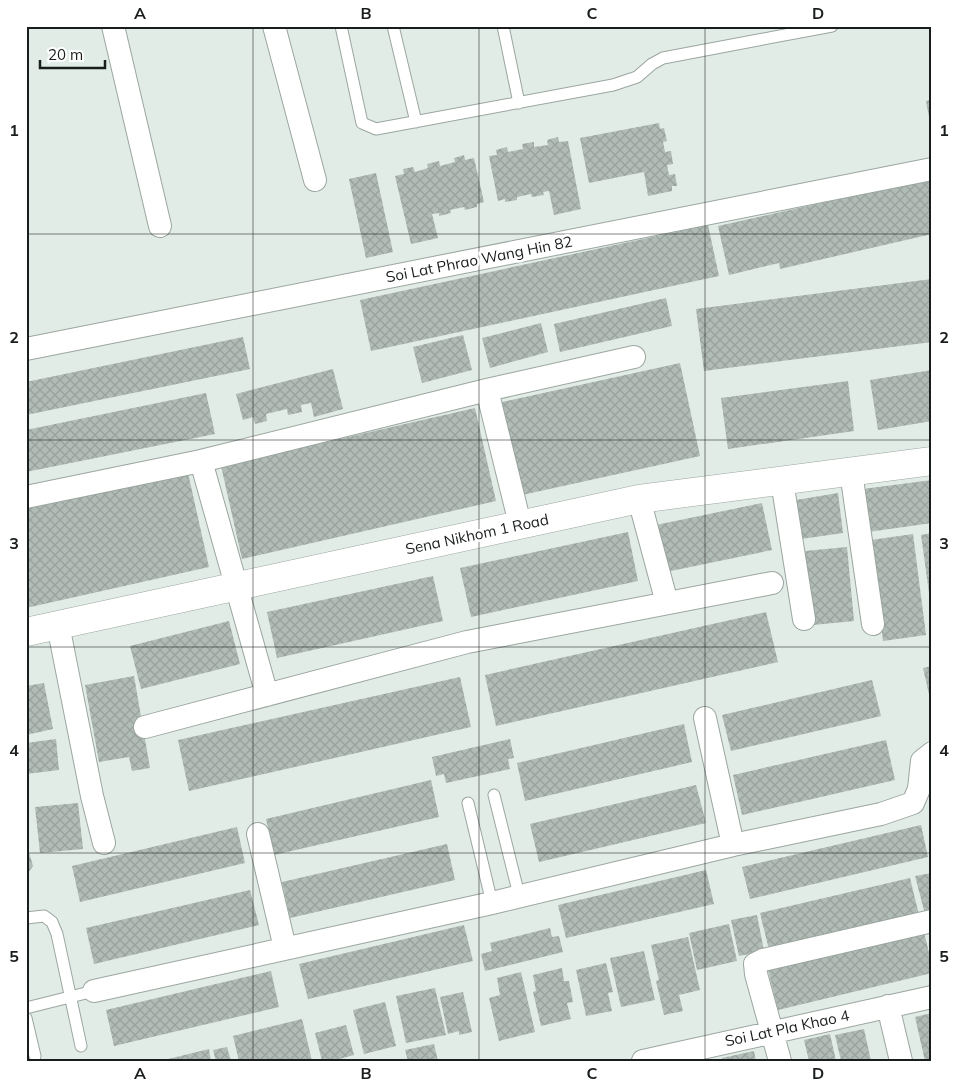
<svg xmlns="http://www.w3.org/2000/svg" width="958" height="1087" font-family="Mulish,sans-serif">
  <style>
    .building { fill: url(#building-cross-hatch) }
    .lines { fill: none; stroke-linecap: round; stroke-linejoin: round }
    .service-casing { stroke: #9ba69f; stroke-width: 13 }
    .minor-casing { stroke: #9ba69f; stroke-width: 24 }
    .tertiary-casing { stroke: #9ba69f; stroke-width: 29 }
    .service { stroke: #fff; stroke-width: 11 }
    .minor { stroke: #fff; stroke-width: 22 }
    .tertiary { stroke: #fff; stroke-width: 28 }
    .grid { fill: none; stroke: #191d1b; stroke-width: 1; stroke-opacity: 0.55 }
    .labels { text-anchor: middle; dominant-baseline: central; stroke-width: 5; stroke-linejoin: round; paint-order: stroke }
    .street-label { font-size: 15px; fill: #191d1b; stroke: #fff }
    .neatline { fill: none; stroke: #191d1b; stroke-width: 2 }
    .grid-label { font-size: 16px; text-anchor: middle; font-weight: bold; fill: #191d1b }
  </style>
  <defs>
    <pattern id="building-cross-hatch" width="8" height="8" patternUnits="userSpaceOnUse" patternTransform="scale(1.25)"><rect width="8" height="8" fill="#b2bcb6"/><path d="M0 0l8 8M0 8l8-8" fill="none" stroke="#98a19c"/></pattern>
  </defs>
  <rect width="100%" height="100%" fill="#e1ece6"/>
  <path class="building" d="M932 99V116L929 117 926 101Z
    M659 123 660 129 664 128 667 141 663 142 665 152 671 151 673 164 667 165 669 175 675 174 677 186H672V191L648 196 644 172 589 183 580 138Z
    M558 137 559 142 568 141 581 209 554 215 549 191 543 192 544 195 532 197 531 194 517 197V200L505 202V199L498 201 489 156 497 155 496 150 507 147 508 152 523 149 522 144 534 142V147L548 145 547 140Z
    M464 155 465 160 474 158 484 202 477 204V207L465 210 464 207 450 210 451 213 439 216V213L432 214 438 238 411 244 395 176 404 174 403 169 413 167 415 172 428 168 427 164 439 161 440 166 455 162 454 158Z
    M376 173 393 252 366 258 349 179Z
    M932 178V234L780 269 779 263 729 275 718 226Z
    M708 225 719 276 371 351 360 300Z
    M932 279V342L704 371 696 309Z
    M666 298 672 326 560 352 554 324Z
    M541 323 548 352 490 368 482 338Z
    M463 335 472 370 422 383 413 347Z
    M243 337 250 369 26 415V382Z
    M680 363 700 456 522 495 502 402Z
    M333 369 343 409 314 417 311 403 301 405 302 412 288 415 287 409 266 414 267 421 255 424 253 417 243 420 236 394Z
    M932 370V421L878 430 870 380Z
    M848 381 854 431 728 449 721 398Z
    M206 393 215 434 26 472V430Z
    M475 408 496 501 242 559 221 466Z
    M188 473 209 567 26 608V509Z
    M932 480V523L868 532 863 489Z
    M838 493 843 533 801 539 796 500Z
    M762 503 772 550 666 572 656 525Z
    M628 532 638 581 471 617 460 568Z
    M932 533V607H931L921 535Z
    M913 534 926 635 883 641 871 540Z
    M847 547 854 621 813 625 805 551Z
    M433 576 443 621 277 658 267 612Z
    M766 612 778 662 496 726 485 675Z
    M229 621 240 664 141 689 130 646Z
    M932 666V703H931L923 668Z
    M134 676 150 768 132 771 129 757 99 762 85 685Z
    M460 677 471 727 189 791 178 740Z
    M872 680 881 716 731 751 722 715Z
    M44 683 53 729 26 735V686Z
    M684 724 692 762 525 801 517 763Z
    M56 739 59 770 26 774V743Z
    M510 739 514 758 508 759 510 769 446 783 444 774 436 776 432 757Z
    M886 740 895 780 742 815 733 775Z
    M431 780 439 817 274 855 266 819Z
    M696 785 706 823 539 862 530 824Z
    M78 803 83 849 40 853 35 807Z
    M921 825 928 857 750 899 742 867Z
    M237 827 245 863 80 902 72 866Z
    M26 842 33 866 28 873H26Z
    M447 844 455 880 290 918 282 882Z
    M706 870 714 904 566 938 558 905Z
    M932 873V913L925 914 915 876Z
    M910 878 919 915 769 950 760 913Z
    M250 890 259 925 94 964 86 928Z
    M757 915 764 951 739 956 731 920Z
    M729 924 737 961 697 970 689 933Z
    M464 925 473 961 308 999 299 964Z
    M550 928 552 937 559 936 563 952 485 971 481 954 492 951 490 943Z
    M923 928 932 965V973L778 1010 767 966Z
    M688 937 700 990 679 995 683 1011 664 1015 656 981 659 980 651 945Z
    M644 951 655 1000 621 1007 610 958Z
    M606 963 613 992 608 993 612 1011 586 1016 576 970Z
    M562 968 564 981H569L573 1002 567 1003 571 1019 541 1026 533 992 536 991 533 975Z
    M271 971 279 1007 114 1046 106 1010Z
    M521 972 535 1032 499 1041 489 998 500 995 497 978Z
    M435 988 446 1035 406 1043 396 996Z
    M463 992 472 1032 459 1035V1031L448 1034 440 997Z
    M385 1002 396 1046 364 1054 353 1010Z
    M932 1013V1061H925L915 1017Z
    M302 1019 312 1061H239L233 1036Z
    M346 1025 354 1055 332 1061H322L315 1033Z
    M864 1029 871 1061H841L835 1035Z
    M830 1034 836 1061H809L804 1040Z
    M434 1044 438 1061H408L405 1050Z
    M227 1047 231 1061H216L213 1050Z
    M209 1049 211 1061H164V1060Z
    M754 1051 756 1061H722V1058Z"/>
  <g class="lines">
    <defs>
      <path id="service" d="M341 26 362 123 376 129 613 85 637 77 652 64 663 58 832 26
        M393 26 416 122
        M503 26 519 103
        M494 795 519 895
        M468 803 492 903
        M26 918 44 916 52 922 57 934 81 1046
        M26 1008 94 991
        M26 1018 35 1056"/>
      <path id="minor" d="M113 26 160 226
        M274 26 315 180
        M26 349 932 169
        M487 390 520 524
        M201 461 267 695
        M851 472 873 624
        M782 481 804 619
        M26 497 201 461 487 390 634 357
        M639 499 667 603
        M58 625 92 796 104 843
        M705 718 733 845
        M145 727 467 642 772 583
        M258 834 285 948
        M94 991 492 903 733 845 881 814 913 803 919 789 922 761 932 753
        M888 1006 901 1061
        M643 1061 932 997
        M780 1061 756 974 755 964 763 960 932 921"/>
      <path id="tertiary" d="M26 632 639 499 932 461"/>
    </defs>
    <use href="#service" class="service-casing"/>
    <use href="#minor" class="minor-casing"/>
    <use href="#tertiary" class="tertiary-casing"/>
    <use href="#service" class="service"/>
    <use href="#minor" class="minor"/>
    <use href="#tertiary" class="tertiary"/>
  </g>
  <path class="grid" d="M253 26V1061M479 26V1061M705 26V1061M26 234H932M26 440H932M26 647H932M26 853H932"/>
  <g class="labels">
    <g class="street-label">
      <text transform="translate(479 259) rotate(-11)">Soi Lat Phrao Wang Hin 82</text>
      <text transform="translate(477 534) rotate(-12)">Sena Nikhom 1 Road</text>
      <text transform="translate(787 1028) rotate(-12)">Soi Lat Pla Khao 4</text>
    </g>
  </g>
  <rect width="958" height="1087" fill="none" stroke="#ffffff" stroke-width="55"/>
  <path d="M40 60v8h65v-8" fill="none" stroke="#191d1b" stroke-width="2.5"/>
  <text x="48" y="60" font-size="15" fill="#191d1b" stroke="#ffffff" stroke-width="4" paint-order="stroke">20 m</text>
  <rect x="28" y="28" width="902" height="1032" class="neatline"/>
  <g class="grid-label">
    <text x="140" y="19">A</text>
    <text x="366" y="19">B</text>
    <text x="592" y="19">C</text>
    <text x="818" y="19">D</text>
    <text x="14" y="136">1</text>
    <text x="944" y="136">1</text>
    <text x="14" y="343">2</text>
    <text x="944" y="343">2</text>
    <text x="14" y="549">3</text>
    <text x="944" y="549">3</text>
    <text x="14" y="756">4</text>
    <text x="944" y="756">4</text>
    <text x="14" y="962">5</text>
    <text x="944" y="962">5</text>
    <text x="140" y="1079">A</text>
    <text x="366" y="1079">B</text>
    <text x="592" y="1079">C</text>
    <text x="818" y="1079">D</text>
  </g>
</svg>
